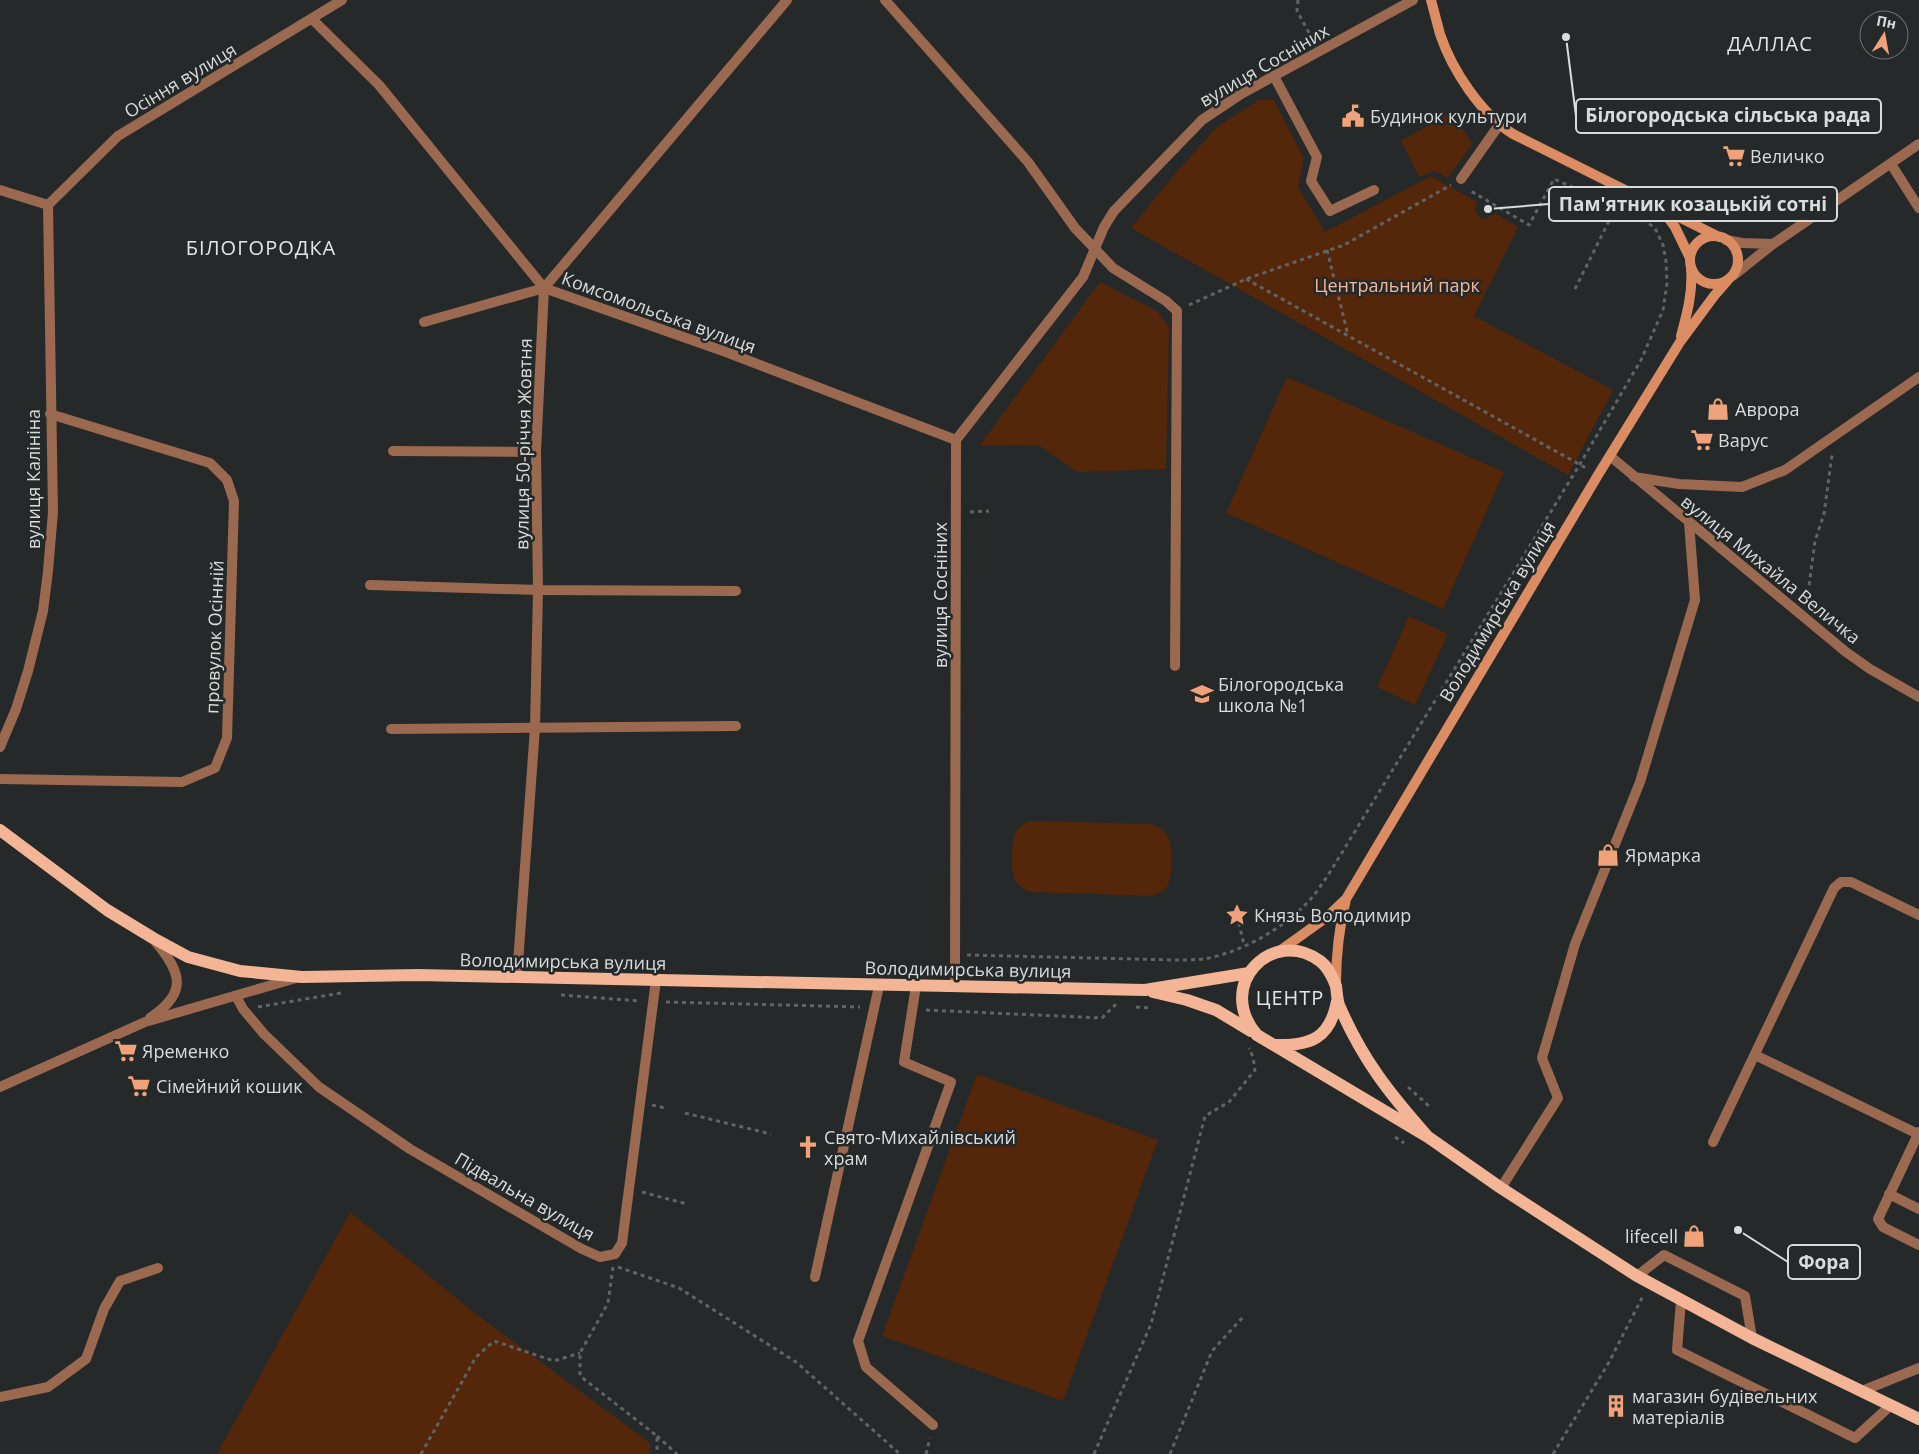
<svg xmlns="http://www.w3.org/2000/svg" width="1919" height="1454" font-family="'Open Sans',sans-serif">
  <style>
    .green { fill: #54260a }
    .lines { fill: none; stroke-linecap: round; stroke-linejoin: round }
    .path { stroke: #606464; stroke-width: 3; stroke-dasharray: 4 4; stroke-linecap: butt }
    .service { stroke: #9a694f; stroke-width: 10 }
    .minor { stroke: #9a694f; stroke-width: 10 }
    .tertiary { stroke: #9a694f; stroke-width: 10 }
    .secondary { stroke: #dc8c63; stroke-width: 10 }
    .primary { stroke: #f3b595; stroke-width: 12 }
    .labels { text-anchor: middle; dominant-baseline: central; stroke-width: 5; stroke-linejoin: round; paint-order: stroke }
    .street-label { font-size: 18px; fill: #d9dcdc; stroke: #252929 }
    .poi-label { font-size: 18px; fill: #d9dcdc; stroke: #252929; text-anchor: start }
    .park-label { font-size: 18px; fill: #f3b799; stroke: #252929 }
    .quarter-label { font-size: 20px; letter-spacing: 1px; fill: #dfe6e5; stroke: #252929 }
    .leader { fill: none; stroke: #d9dcdc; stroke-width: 2 }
    .callout-dot { fill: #d9dcdc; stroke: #252929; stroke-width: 2 }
    .callout { fill: #252929; stroke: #d9dcdc; stroke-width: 2 }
    .callout-label { font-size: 19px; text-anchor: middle; font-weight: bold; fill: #d9dcdc }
  </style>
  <rect width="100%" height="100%" fill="#252929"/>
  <path class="green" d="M1259 100H1274L1304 158 1298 187 1325 232 1431 176 1477 202 1475 209 1479 216 1486 219 1495 213 1518 227 1474 316 1613 390 1568 475 1131 228 1173 176 1217 127Z
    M1452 112 1472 144 1448 178 1435 171 1419 177 1401 141Z
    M1100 282 1157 311 1169 327 1166 469 1077 472 1040 446 980 445Z
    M1287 377 1504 472 1443 609 1226 513Z
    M1409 616 1448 634 1415 705 1377 687Z
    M1030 821 1151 824C1157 827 1163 828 1167 834 1173 844 1173 874 1168 885 1165 891 1158 893 1152 896L1030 892C1024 889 1019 887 1015 880 1010 871 1011 838 1017 830 1020 825 1025 823 1030 821Z
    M977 1074 1158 1140 1063 1401 882 1336Z
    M350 1212 475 1313 650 1443V1454H217Z"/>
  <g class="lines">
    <path class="path" d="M1298 0 1297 11 1313 40
      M1327 250 1348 335
      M1246 279 1586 468
      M1575 289 1616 207
      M1189 305 1246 279 1344 245 1451 185
      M970 512 989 511
      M1807 601 1815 541 1824 514 1832 455
      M1237 915 1244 945
      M967 955 1175 960C1186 960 1198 960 1209 958 1246 950 1283 928 1308 902 1315 895 1321 885 1327 877L1580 464 1641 360 1663 310 1667 283 1666 261 1663 245 1655 228 1641 218 1554 179 1529 225 1469 190
      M561 995 640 1001
      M666 1002 860 1007
      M258 1007 341 993
      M1136 1007 1149 1008
      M926 1010 1102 1018 1115 1005 1117 1006
      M1408 1087 1430 1107
      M652 1105 665 1108
      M685 1113 771 1134
      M1395 1137 1404 1143
      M642 1192 687 1204
      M613 1267 608 1303 580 1353V1376L657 1436V1454
      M618 1267 679 1288 796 1362 900 1454
      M657 1436 677 1454
      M421 1454 476 1357 494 1341 554 1361 580 1353
      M926 1454 930 1438
      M1094 1454 1151 1324 1205 1116 1229 1102 1255 1070 1253 1057 1249 1048
      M1170 1454 1212 1351 1243 1317
      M1553 1454 1608 1364 1643 1296"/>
    <path class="service" d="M1274 76 1317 157 1311 181 1330 211 1374 190
      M1461 179 1499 125
      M1095 249 1113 268 1166 301 1177 311 1175 666
      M424 322 544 288
      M393 451 536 452
      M370 585 538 590 736 591
      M391 729 736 726
      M916 986 904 1062 951 1082 858 1341 866 1367 933 1425
      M1755 1055 1918 1134
      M1919 1132 1878 1219 1883 1227 1919 1245
      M1713 1142 1834 888 1841 882H1851L1919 915
      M1501 1188 1558 1098 1542 1058 1575 944 1640 782 1695 600 1689 522
      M1889 1194 1919 1209
      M1637 1276 1664 1255 1745 1296 1752 1338
      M815 1277 879 986
      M1681 1301 1677 1350 1855 1438 1891 1405
      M1862 1391 1919 1368"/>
    <path class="minor" d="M885 0 1028 162 1075 228 1095 249
      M312 19 379 85 544 288 726 352 956 440
      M1891 164 1919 208
      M0 190 48 205
      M48 205 118 136 342 0
      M1726 240 1742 243 1773 244
      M1734 275 1773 244 1919 144
      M1610 456 1846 652 1870 669 1919 697
      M1634 477 1679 484 1742 487 1785 470 1919 377
      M0 747 16 709 28 671 43 611 48 571 53 512 48 205
      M0 779 182 782 215 768 227 738 234 501 227 480 210 463 50 414
      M517 977 535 728 538 590 536 452 544 288 787 0
      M955 987 956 440 1083 277 1104 227 1114 211 1202 120 1241 94 1413 0
      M236 996 243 1009 264 1034 319 1087 410 1149 582 1249 600 1257 615 1254 622 1243 656 980
      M0 1397 48 1387 86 1359 104 1309 120 1281 158 1268"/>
    <path class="tertiary" d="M150 1018C189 992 181 972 155 941
      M0 1087 145 1022 296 978"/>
    <path class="secondary" d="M1431 0C1434 11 1437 23 1440 34 1452 70 1481 114 1513 134L1719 237
      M1662 209 1675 227 1690 258
      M1690 260a24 24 0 1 1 48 0a24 24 0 1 1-48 0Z
      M1681 336C1687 314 1693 292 1691 269
      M1278 952 1327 917 1345 900
      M1336 984C1336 954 1339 928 1346 899L1598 475 1680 342 1714 296 1728 280"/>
    <path class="primary" d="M0 830 107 910 153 938 188 957 240 971 302 977 418 975 1145 990 1249 973
      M1153 992 1187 1000 1216 1010 1251 1031
      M1274 1045C1310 1046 1330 1039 1337 1001
      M1428 1137C1389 1093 1362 1059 1339 1005 1337 999 1337 993 1336 986 1333 978 1327 966 1320 961 1273 926 1214 985 1257 1035L1428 1137 1501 1188 1637 1276 1752 1338 1919 1419"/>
  </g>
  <defs>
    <symbol id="civic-bare" viewBox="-9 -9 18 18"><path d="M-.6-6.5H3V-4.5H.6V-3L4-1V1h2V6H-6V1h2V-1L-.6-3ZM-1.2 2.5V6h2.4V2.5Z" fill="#f0a27a" stroke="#252929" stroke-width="2.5" paint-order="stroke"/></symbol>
    <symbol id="supermarket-bare" viewBox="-9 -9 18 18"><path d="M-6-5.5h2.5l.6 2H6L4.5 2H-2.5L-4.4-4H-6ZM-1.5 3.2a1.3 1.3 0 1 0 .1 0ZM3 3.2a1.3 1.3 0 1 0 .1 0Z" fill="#f0a27a" stroke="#252929" stroke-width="2.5" paint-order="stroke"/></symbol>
    <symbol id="shop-bare" viewBox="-9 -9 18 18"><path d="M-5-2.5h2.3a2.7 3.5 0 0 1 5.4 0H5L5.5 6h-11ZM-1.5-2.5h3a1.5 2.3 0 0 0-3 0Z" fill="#f0a27a" stroke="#252929" stroke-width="2.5" paint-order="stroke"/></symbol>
    <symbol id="school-bare" viewBox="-9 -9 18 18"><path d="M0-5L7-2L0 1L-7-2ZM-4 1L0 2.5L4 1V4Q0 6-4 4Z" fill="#f0a27a" stroke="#252929" stroke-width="2.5" paint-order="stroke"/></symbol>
    <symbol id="sight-bare" viewBox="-9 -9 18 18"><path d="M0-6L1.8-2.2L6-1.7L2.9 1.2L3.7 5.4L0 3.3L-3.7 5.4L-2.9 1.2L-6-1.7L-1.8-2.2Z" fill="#f0a27a" stroke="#252929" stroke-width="2.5" paint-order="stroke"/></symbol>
    <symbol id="church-bare" viewBox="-9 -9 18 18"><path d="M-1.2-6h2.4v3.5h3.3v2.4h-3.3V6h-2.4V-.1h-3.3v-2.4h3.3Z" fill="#f0a27a" stroke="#252929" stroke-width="2.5" paint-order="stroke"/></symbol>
    <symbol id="building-bare" viewBox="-9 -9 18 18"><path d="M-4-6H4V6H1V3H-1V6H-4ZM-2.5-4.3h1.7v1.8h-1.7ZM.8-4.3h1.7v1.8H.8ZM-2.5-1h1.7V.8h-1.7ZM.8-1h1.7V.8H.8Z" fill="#f0a27a" stroke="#252929" stroke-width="2.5" paint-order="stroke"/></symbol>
  </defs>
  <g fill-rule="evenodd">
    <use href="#civic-bare" x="1337" y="100" width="32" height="32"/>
    <use href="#supermarket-bare" x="1718" y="140" width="32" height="32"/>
    <use href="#shop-bare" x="1702" y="393" width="32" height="32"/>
    <use href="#supermarket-bare" x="1686" y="424" width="32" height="32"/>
    <use href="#school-bare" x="1186" y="678" width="32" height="32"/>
    <use href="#shop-bare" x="1592" y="839" width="32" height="32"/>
    <use href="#sight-bare" x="1221" y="899" width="32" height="32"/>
    <use href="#supermarket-bare" x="110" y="1035" width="32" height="32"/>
    <use href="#supermarket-bare" x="123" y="1070" width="32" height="32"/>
    <use href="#church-bare" x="792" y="1131" width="32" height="32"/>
    <use href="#shop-bare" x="1678" y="1220" width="32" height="32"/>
    <use href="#building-bare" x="1600" y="1390" width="32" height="32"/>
  </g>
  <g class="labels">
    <g class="street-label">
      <text transform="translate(1264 65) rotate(-30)">вулиця Сосніних</text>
      <text transform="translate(180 80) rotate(-31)">Осіння вулиця</text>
      <text transform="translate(659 312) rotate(20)">Комсомольська вулиця</text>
      <text transform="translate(523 444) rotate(-89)">вулиця 50-річчя Жовтня</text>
      <text transform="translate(33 479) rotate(-90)">вулиця Калініна</text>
      <text transform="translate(1771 569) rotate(39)">вулиця Михайла Величка</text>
      <text transform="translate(940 595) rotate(-90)">вулиця Сосніних</text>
      <text transform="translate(1497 611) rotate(-59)">Володимирська вулиця</text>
      <text transform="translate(214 637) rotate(-88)">провулок Осінній</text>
      <text transform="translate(563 961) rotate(1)">Володимирська вулиця</text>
      <text transform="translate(968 969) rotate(1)">Володимирська вулиця</text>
      <text transform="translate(525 1196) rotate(30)">Підвальна вулиця</text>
    </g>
    <g class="poi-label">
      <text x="1370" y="116">Будинок культури</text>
      <text x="1750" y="156">Величко</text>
      <text x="1735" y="409">Аврора</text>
      <text x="1718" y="440">Варус</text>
      <text x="1218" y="684">Білогородська<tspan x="1218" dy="21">школа №1</tspan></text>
      <text x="1625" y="855">Ярмарка</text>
      <text x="1254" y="915">Князь Володимир</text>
      <text x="142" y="1051">Яременко</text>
      <text x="156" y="1086">Сімейний кошик</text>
      <text x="824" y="1137">Свято-Михайлівський<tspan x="824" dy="21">храм</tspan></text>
      <text x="1678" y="1236" text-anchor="end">lifecell</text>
      <text x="1632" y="1396">магазин будівельних<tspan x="1632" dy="21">матеріалів</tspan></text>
    </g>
    <g class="park-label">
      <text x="1397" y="285">Центральний парк</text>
    </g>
    <g class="quarter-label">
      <text x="1770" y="43">ДАЛЛАС</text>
      <text x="261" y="247">БІЛОГОРОДКА</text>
      <text x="1290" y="997">ЦЕНТР</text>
    </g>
  </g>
  <path class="leader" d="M1566 37L1576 116M1488 209L1549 204M1738 1230L1788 1262"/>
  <g class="callout-dot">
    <circle cx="1566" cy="37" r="5"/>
    <circle cx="1488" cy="209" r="5"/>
    <circle cx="1738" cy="1230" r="5"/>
  </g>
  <g class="callout">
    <rect x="1576" y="99" width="305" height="34" rx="5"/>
    <rect x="1549" y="187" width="288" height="34" rx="5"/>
    <rect x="1788" y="1245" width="72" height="34" rx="5"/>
  </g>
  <g class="callout-label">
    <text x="1728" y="122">Білогородська сільська рада</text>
    <text x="1693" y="211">Пам'ятник козацькій сотні</text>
    <text x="1824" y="1269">Фора</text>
  </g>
  <g transform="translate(1884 35) rotate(11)"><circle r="24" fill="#252929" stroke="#6d7171"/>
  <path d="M0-4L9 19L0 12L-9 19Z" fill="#f0a27a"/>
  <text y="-8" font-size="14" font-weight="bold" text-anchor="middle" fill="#d9dcdc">Пн</text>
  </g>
</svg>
